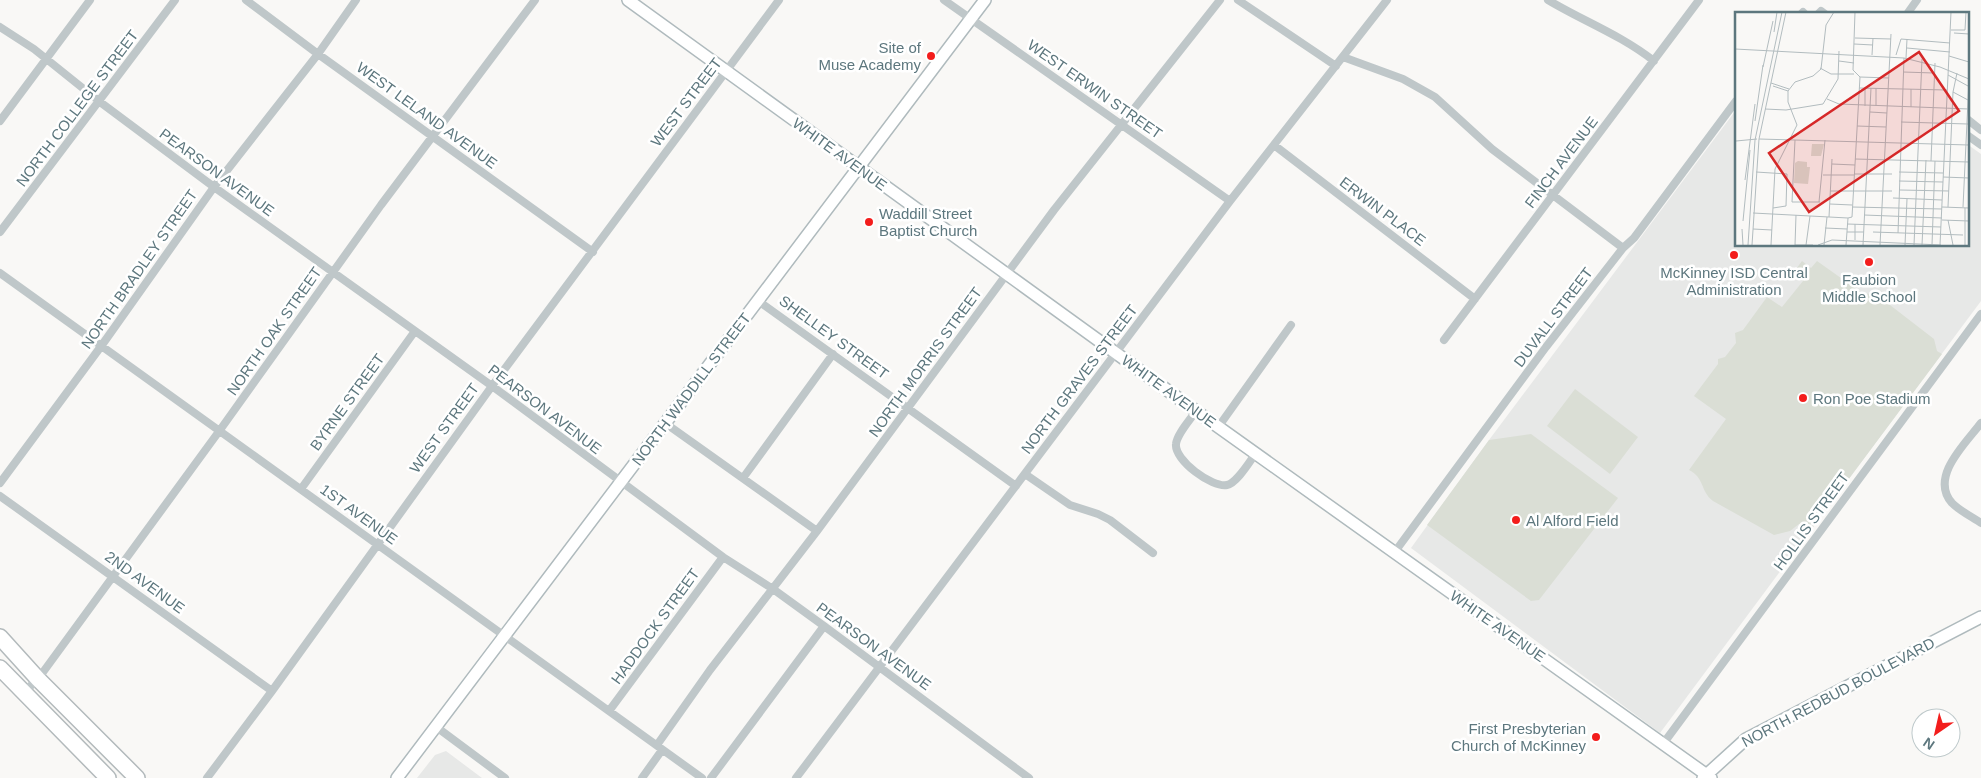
<svg xmlns="http://www.w3.org/2000/svg" width="1981" height="778" font-family="Helvetica,sans-serif">
  <style>
    .built { fill: #e7e8e7 }
    .green { fill: #daded5 }
    .lines { fill: none; stroke-linecap: round; stroke-linejoin: round }
    .secondary-casing { stroke: #afbabd; stroke-width: 14 }
    .highway-casing { stroke: #b3babc; stroke-width: 18 }
    .street { stroke: #bfc7c9; stroke-width: 8 }
    .secondary { stroke: #fff; stroke-width: 11 }
    .highway { stroke: #fff; stroke-width: 15 }
    .poi-dot { fill: #f31d1c; stroke: #fff; stroke-width: 2 }
    .labels { text-anchor: middle; dominant-baseline: central; stroke-width: 5; stroke-linejoin: round; paint-order: stroke }
    .poi-label { font-size: 15px; fill: #5d777e; stroke: #fff; text-anchor: start }
    .street-label { font-size: 15px; fill: #5d777e; stroke: #fff }
    .inset-road { fill: none; stroke: #b2bcbf; stroke-width: 1 }
    .view { fill: #d62828; fill-opacity: 0.15; stroke: #d62828; stroke-width: 2.5 }
    .inset-edge { fill: none; stroke: #5d777e; stroke-width: 2.5 }
  </style>
  <rect width="100%" height="100%" fill="#f9f8f6"/>
  <path class="built" d="M1736 110V245H1967V144L1981 154V301L1660 733 1411 548 1489 440Z
    M446 751 482 778H417L435 755Z"/>
  <path class="green" d="M1802 261 1811 268 1817 261 1862 293 1877 295 1934 339 1937 351 1942 354 1810 531 1799 524 1790 531 1774 535 1713 501C1700 491 1705 478 1689 470L1726 419 1694 396 1718 364V359L1725 357 1736 343 1735 333 1743 330 1767 297 1782 307 1803 281 1793 273Z
    M1575 389 1638 437 1610 474 1547 426Z
    M1531 434 1618 498 1539 600 1531 601 1427 525 1489 440Z"/>
  <g class="lines">
    <defs>
      <path id="secondary" d="M628 0 1196 411 1711 778
        M397 778 985 0
        M1703 778 1746 739 1981 617"/>
      <path id="highway" d="M0 637 38 679 137 778
        M0 668 108 778"/>
    </defs>
    <use href="#secondary" class="secondary-casing"/>
    <use href="#highway" class="highway-casing"/>
    <path class="street" d="M246 0 318 54 593 252
      M944 0 1230 201
      M1238 0 1336 66
      M1548 0C1583 21 1621 35 1654 61
      M1801 14 1803 12 1805 14
      M1818 14 1821 11 1825 14
      M1907 14 1917 0
      M0 27 34 49 100 102 214 187 492 386 723 557 773 589 824 626 1029 778
      M1343 57 1403 79 1435 97 1492 149 1623 248
      M1967 119 1981 130
      M0 121 90 0
      M1967 135 1981 145
      M1274 145 1475 299
      M0 232 175 0
      M0 273 702 778
      M757 300 1016 486
      M1444 340 1699 0
      M1196 411C1190 420 1177 434 1176 444 1174 460 1212 488 1227 485 1237 483 1250 461 1256 453
      M665 423 817 531
      M1981 423C1966 443 1929 477 1952 503 1960 511 1972 517 1981 523
      M1219 426 1291 325
      M1025 474 1070 505 1098 514 1110 520 1153 553
      M743 478 833 354
      M0 483 102 345 214 187 318 54 356 0
      M301 489 415 331
      M0 496 272 691
      M1394 553 1546 347 1623 248 1634 238 1736 101
      M23 693 38 679 220 430 381 205 535 0
      M609 711 723 557
      M435 726 505 778
      M1663 744 1981 314
      M657 745 710 670 817 531 1054 210 1220 0
      M207 778 272 691 492 386 779 0
      M642 778 662 750
      M711 778 824 626
      M796 778 1230 201 1387 0"/>
    <use href="#secondary" class="secondary"/>
    <use href="#highway" class="highway"/>
  </g>
  <g class="poi-dot">
    <circle cx="931" cy="56" r="5"/>
    <circle cx="869" cy="222" r="5"/>
    <circle cx="1734" cy="255" r="5"/>
    <circle cx="1869" cy="262" r="5"/>
    <circle cx="1803" cy="398" r="5"/>
    <circle cx="1516" cy="520" r="5"/>
    <circle cx="1596" cy="737" r="5"/>
  </g>
  <g class="labels">
    <g class="poi-label">
      <text x="921" y="47" text-anchor="end">Site of<tspan x="921" dy="17">Muse Academy</tspan></text>
      <text x="879" y="213">Waddill Street<tspan x="879" dy="17">Baptist Church</tspan></text>
      <text x="1734" y="272" text-anchor="middle">McKinney ISD Central<tspan x="1734" dy="17">Administration</tspan></text>
      <text x="1869" y="279" text-anchor="middle">Faubion<tspan x="1869" dy="17">Middle School</tspan></text>
      <text x="1813" y="398">Ron Poe Stadium</text>
      <text x="1526" y="520">Al Alford Field</text>
      <text x="1586" y="728" text-anchor="end">First Presbyterian<tspan x="1586" dy="17">Church of McKinney</tspan></text>
    </g>
    <g class="street-label">
      <text transform="translate(1095 89) rotate(35)">WEST ERWIN STREET</text>
      <text transform="translate(686 102) rotate(-53)">WEST STREET</text>
      <text transform="translate(77 108) rotate(-53)">NORTH COLLEGE STREET</text>
      <text transform="translate(427 115) rotate(36)">WEST LELAND AVENUE</text>
      <text transform="translate(840 154) rotate(36)">WHITE AVENUE</text>
      <text transform="translate(1561 162) rotate(-53)">FINCH AVENUE</text>
      <text transform="translate(217 172) rotate(36)">PEARSON AVENUE</text>
      <text transform="translate(1383 211) rotate(37)">ERWIN PLACE</text>
      <text transform="translate(139 269) rotate(-55)">NORTH BRADLEY STREET</text>
      <text transform="translate(1553 317) rotate(-53)">DUVALL STREET</text>
      <text transform="translate(274 331) rotate(-55)">NORTH OAK STREET</text>
      <text transform="translate(834 337) rotate(36)">SHELLEY STREET</text>
      <text transform="translate(925 362) rotate(-54)">NORTH MORRIS STREET</text>
      <text transform="translate(1079 379) rotate(-53)">NORTH GRAVES STREET</text>
      <text transform="translate(691 389) rotate(-53)">NORTH WADDILL STREET</text>
      <text transform="translate(1169 391) rotate(36)">WHITE AVENUE</text>
      <text transform="translate(347 402) rotate(-54)">BYRNE STREET</text>
      <text transform="translate(545 409) rotate(37)">PEARSON AVENUE</text>
      <text transform="translate(444 428) rotate(-54)">WEST STREET</text>
      <text transform="translate(359 514) rotate(36)">1ST AVENUE</text>
      <text transform="translate(1811 521) rotate(-54)">HOLLIS STREET</text>
      <text transform="translate(145 582) rotate(36)">2ND AVENUE</text>
      <text transform="translate(655 626) rotate(-54)">HADDOCK STREET</text>
      <text transform="translate(1498 626) rotate(35)">WHITE AVENUE</text>
      <text transform="translate(874 646) rotate(36)">PEARSON AVENUE</text>
      <text transform="translate(1838 692) rotate(-28)">NORTH REDBUD BOULEVARD</text>
    </g>
  </g>
  <g transform="translate(1735 12)">
    <rect width="234" height="234" fill="#f9f8f6"/>
    <path d="M77 132H89L86 144H76ZM63 149 72 150V155H75L73 172 59 171 60 151Z" fill="#daded5"/>
    <path class="inset-road" d="M120 0 118 58 125 65M216 18H230L231 0M39 20 42 0M219 21 234 22M120 26 156 27M119 32 138 33M172 36 215 40M0 37 169 46 205 55 234 67M137 43 138 26M161 43 166 27 215 31M214 44 234 50M171 46 172 27M104 49 119 51M28 55 38 9M85 56 96 62H119M168 60 199 61M213 63 233 74M125 65 154 66M36 71 54 77M38 74 53 79M124 76 212 78M218 80 233 88M92 87 104 92 234 97M130 94V76M141 94V76M176 95V77M30 97 51 98 88 92 103 67 104 39M135 100 152 101M20 109 28 53M166 110 233 112M122 114 151 115M24 127 234 133M60 128 57 190H85M1 129 22 127M120 147 234 150M196 149 200 51M97 152 120 153M21 160 52 162 51 194 38 196M164 160 208 161M119 162H157M88 163H119M208 165 234 166M10 168 20 92M164 169 208 170M165 178 214 179M95 179H157M158 186 207 188M84 190 90 128M95 192 117 193M117 195 207 197M207 195 234 196M213 195 218 80 222 61M228 195 234 67M18 201 113 206M129 203 207 206M94 205 97 147M207 208 234 209M213 208 218 233M8 209 15 138M112 212 206 215M90 216 112 217M7 217 8 233M18 217 37 218M112 220H129M138 220 228 223M163 221 169 46M120 228V212M13 233 20 128 47 0M17 233 24 127 51 0M36 233 40 157 62 113 53 90V79L60 70 78 64 86 57 91 13 99 0M60 233 61 203M60 233H78M71 233 75 204M83 233 97 228 206 233M89 233 92 205M111 233 113 206 117 205 125 65M128 233 136 76M145 233 156 22M170 233 172 187M179 233 187 47M187 233 191 148M197 233 200 149M205 233 216 0M230 233V196"/>
    <path class="view" d="M184 40 224 99 74 200 34 141Z"/>
    <rect width="234" height="234" class="inset-edge"/>
  </g>
  <g transform="translate(1936 733) rotate(214)"><circle r="24" fill="#ffffff" stroke="#bec9cb"/>
  <path d="M0-4L9 19L0 12L-9 19Z" fill="#f31d1c"/>
  <text y="-8" font-size="14" font-weight="bold" text-anchor="middle" fill="#5d777e">N</text>
  </g>
</svg>
